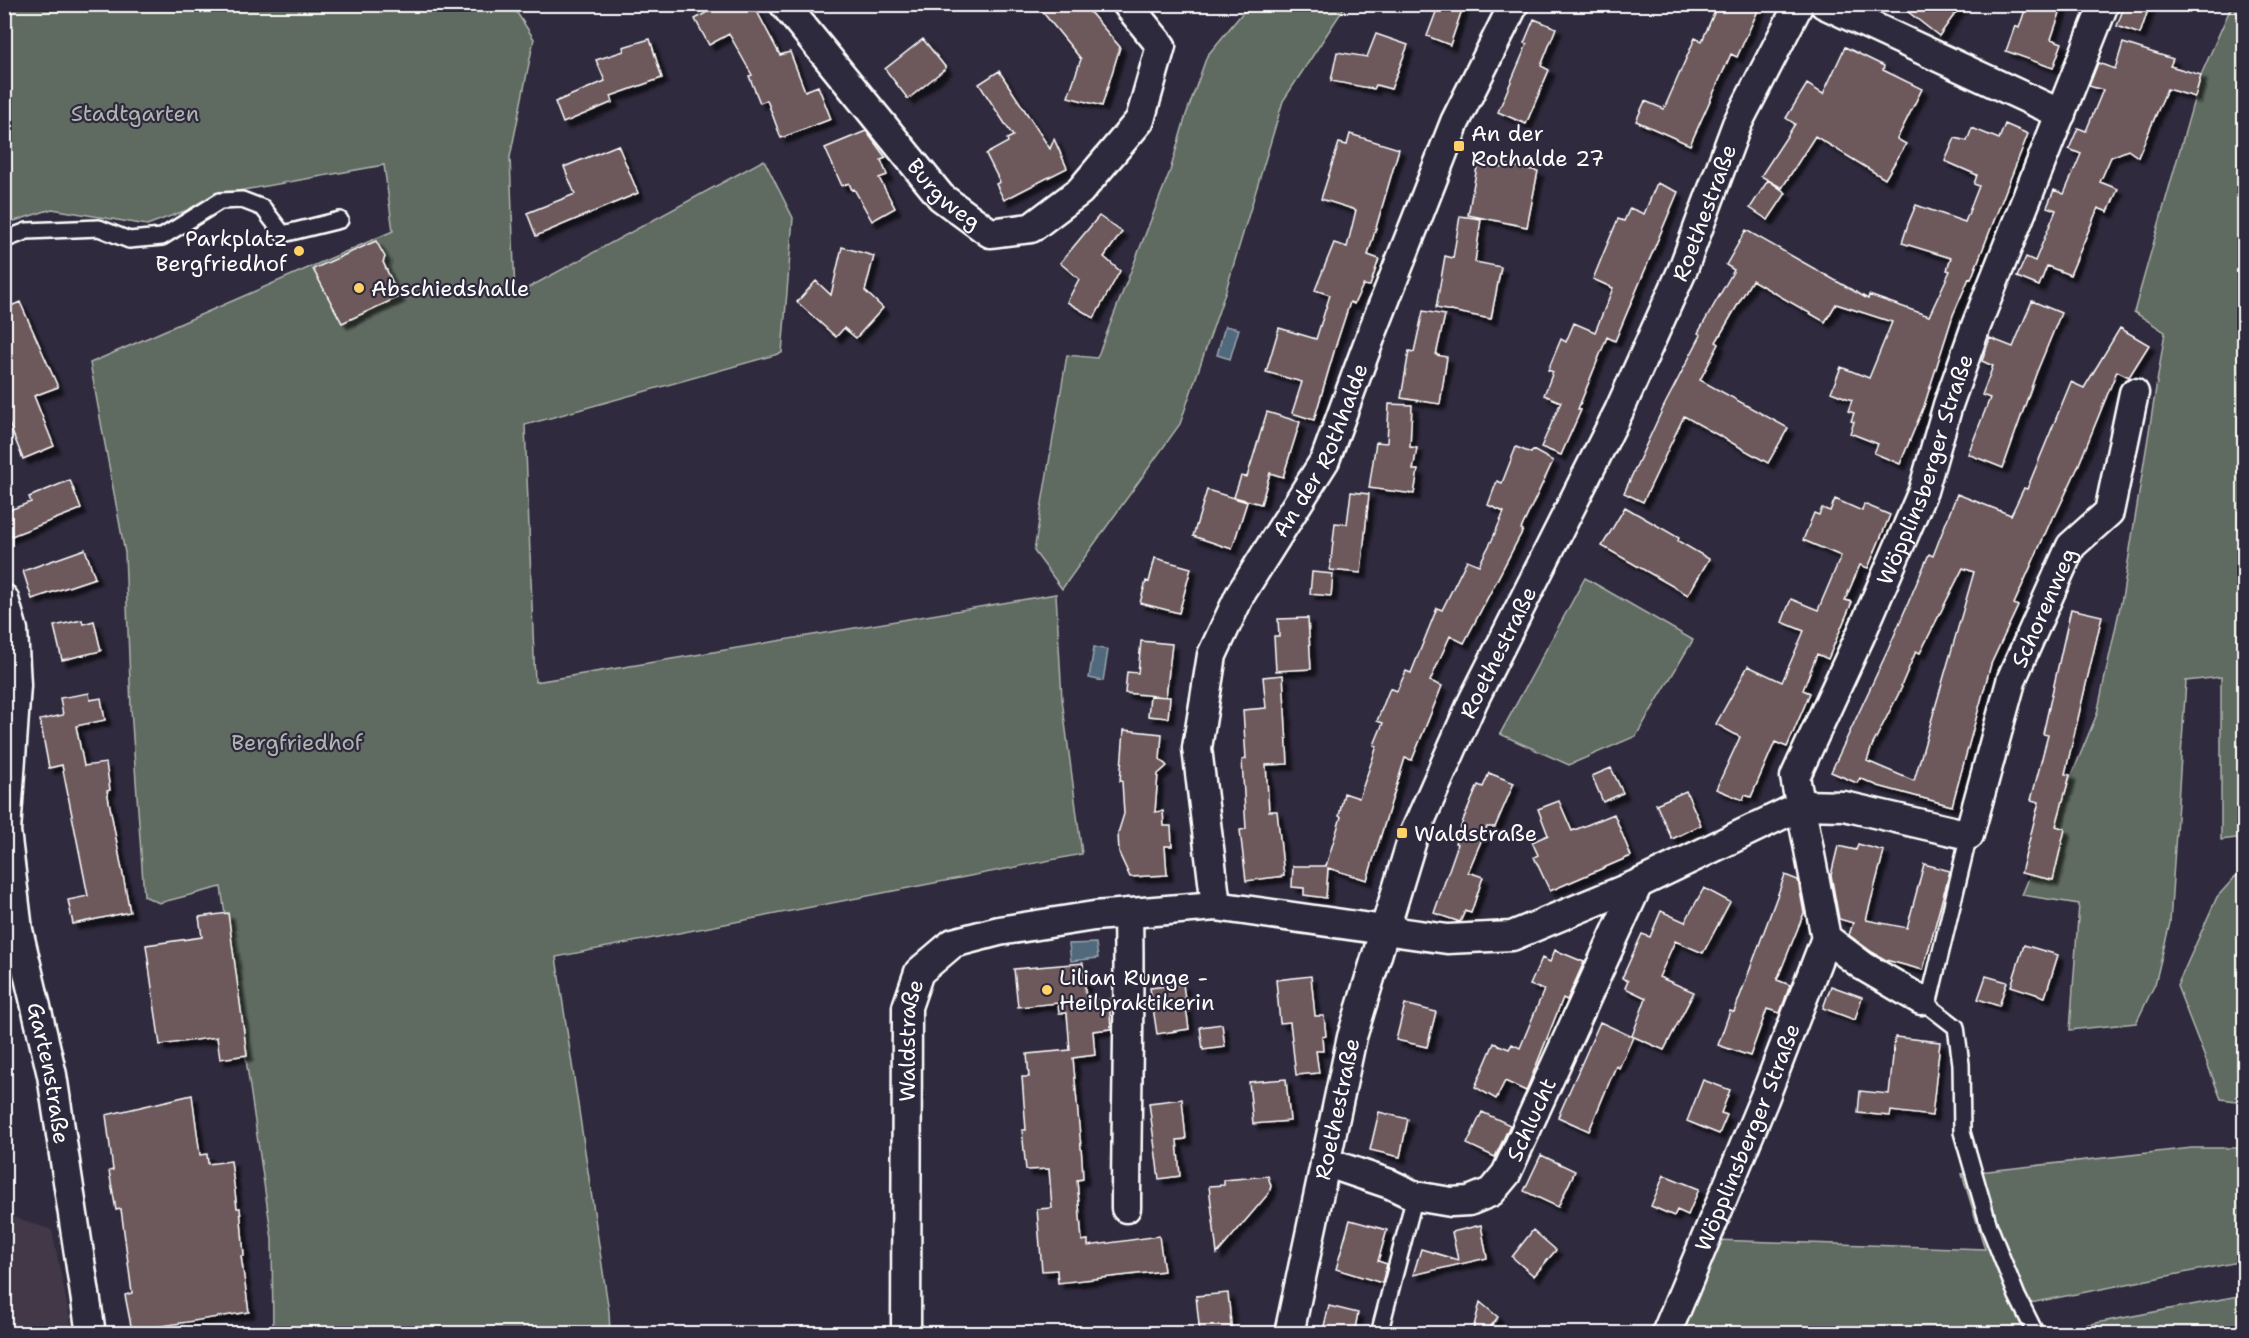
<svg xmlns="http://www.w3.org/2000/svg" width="2249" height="1338" font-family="'Shantell Sans',sans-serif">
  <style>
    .built { fill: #423846 }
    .green { fill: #5f6b61; stroke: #afb5b0; stroke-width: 1.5 }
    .water { fill: #51697b; stroke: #97a5b0; stroke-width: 1.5 }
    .building { fill: #6d595b; stroke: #fff; stroke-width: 1.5; fill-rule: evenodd; filter: url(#shadow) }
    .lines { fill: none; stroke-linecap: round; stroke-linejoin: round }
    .lane-casing { stroke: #fff; stroke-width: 20 }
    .street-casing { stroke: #fff; stroke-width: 33 }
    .lane { stroke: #2f2a3d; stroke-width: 15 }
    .street { stroke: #2f2a3d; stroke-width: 28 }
    .poi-dot { fill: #ffd166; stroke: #2f2a3d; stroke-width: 2 }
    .labels { text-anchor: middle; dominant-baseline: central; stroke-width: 4.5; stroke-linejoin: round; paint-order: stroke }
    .park-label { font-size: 22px; fill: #afb5b0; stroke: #2f2a3d }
    .poi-label { font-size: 22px; fill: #fff; stroke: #2f2a3d; text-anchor: start }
    .street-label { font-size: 22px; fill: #fff; stroke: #2f2a3d }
  </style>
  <defs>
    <filter id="shadow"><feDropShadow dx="5.5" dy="5.5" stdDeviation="1.5" flood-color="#0009"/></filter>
  </defs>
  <rect width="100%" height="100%" fill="#2f2a3d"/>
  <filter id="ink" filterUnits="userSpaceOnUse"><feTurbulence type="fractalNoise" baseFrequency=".0167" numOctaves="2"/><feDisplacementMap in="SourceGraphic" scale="12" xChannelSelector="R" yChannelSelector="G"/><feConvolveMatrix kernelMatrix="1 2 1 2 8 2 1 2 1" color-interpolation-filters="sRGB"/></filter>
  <g filter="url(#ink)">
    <path class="built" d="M5 1214 52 1230 73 1333H5Z"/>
    <path class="green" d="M4 5H512L534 39 510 157 515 295 764 160 793 218 782 353 525 425 535 682 1056 594 1062 699 1082 854 556 957 609 1312 610 1333H273L272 1239 221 887 159 903 144 896 131 709 125 553 90 363 393 231 384 165 238 191 147 225 52 209 5 224Z
      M1249 5H1346L1283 101 1226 290 1180 424 1062 589 1034 551 1067 355 1097 358 1170 171 1186 115 1207 56Z
      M2232 5H2244V837L2221 840V677L2186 681 2170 923 2155 984 2136 1023 2070 1030 2079 904 2022 895 2097 714 2123 593 2165 332 2134 312 2201 75Z
      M1585 578 1693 640 1636 736 1569 765 1500 734Z
      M2244 873V1102L2221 1099 2177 986 2217 897 2235 877Z
      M2192 1148H2244V1261L2025 1304 2039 1333 1679 1334 1715 1240 1985 1249 1962 1174Z
      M2244 1295V1333H2043Z"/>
    <path class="water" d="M1225 326 1239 329 1230 359 1217 355Z
      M1094 647 1108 650 1103 681 1089 678Z
      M1096 943 1098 958 1071 961 1069 944Z"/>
    <path class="building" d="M721 4H753L780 55 790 52 805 91 818 86 831 119 781 138 767 100 760 103 749 76 752 75 729 34 709 45 695 19Z
      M1036 4H1083L1120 47 1102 106 1068 97 1081 59Z
      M1439 4H1464L1450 45 1427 36Z
      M1718 4H1761L1737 57 1731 54 1690 145 1636 121 1645 101 1664 109 1695 38 1702 41Z
      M1898 4H1962L1939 36Z
      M2027 4H2063L2051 39 2062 43 2053 68 2006 51 2015 26 2019 28Z
      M2125 4H2150L2140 34 2117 26Z
      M1534 19 1556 28 1541 66 1549 70 1526 124 1498 112 1527 44 1524 43Z
      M1376 34 1408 45 1391 89 1376 85 1374 89 1331 81 1337 52 1367 57Z
      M650 39 662 78 611 96 613 102 563 123 555 102 605 81 596 60 624 51 623 47Z
      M923 39 946 68 908 99 885 69Z
      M2123 43 2173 59 2170 66 2201 75 2195 97 2167 89 2138 157 2128 150 2111 157 2100 182 2118 189 2108 212 2098 208 2070 275 2047 266 2039 286 2017 277 2026 257 2035 261 2056 210 2047 207 2054 190 2064 194 2081 154 2069 149 2078 128 2086 131 2103 90 2089 86 2098 63 2115 69Z
      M1845 47 1884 66 1883 70 1922 89 1897 139 1906 144 1885 179 1815 136 1782 188 1761 176 1795 124 1786 118 1807 84 1823 94Z
      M999 71 1050 149 1054 139 1067 168 1004 200 996 184 1000 182 986 154 1008 142 1007 139 1013 136 979 84Z
      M2005 124 2028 134 1971 279 1969 278 1953 315 1924 406 1900 464 1874 453 1878 444 1850 433 1854 422 1851 421 1854 413 1848 411 1852 400 1831 392 1841 367 1869 378 1892 322 1836 304 1825 322 1752 280 1716 342 1719 344 1700 380 1788 428 1768 463 1684 416 1643 502 1624 493 1664 406 1701 335 1698 333 1734 270 1726 265 1746 230 1868 299 1869 295 1929 316 1950 271 1947 270 1951 258 1902 243 1908 224 1916 205 1965 222 1979 186 1974 184 1977 175 1945 161 1955 138 1967 141 1972 128 1999 139Z
      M866 131 886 158 881 160 887 175 879 178 895 208 872 221 854 189 852 190 849 183 842 186 825 148Z
      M1350 134 1399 149 1368 255 1379 259 1370 286 1363 285 1354 304 1350 302 1336 345 1314 420 1292 413 1302 382 1266 372 1279 328 1316 339 1330 295 1315 290 1334 243 1347 247 1356 210 1321 199 1339 143 1347 145Z
      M618 145 638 193 536 236 527 213 575 194 564 167Z
      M1478 162 1507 168V165L1538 171 1527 227 1468 215Z
      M1768 180 1786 193 1768 220 1750 208Z
      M1657 183 1678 192 1615 341 1607 337 1578 409 1581 410 1561 455 1541 447 1561 402 1544 395 1553 372 1548 370 1561 339 1566 342 1574 323 1595 332 1613 288 1593 279 1604 252 1618 219 1624 221 1630 208 1644 214Z
      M1099 216 1122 232 1104 257 1120 271 1094 318 1067 302 1079 279 1060 263Z
      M1460 216 1481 219 1475 262 1501 267 1491 319 1436 308 1445 256 1453 258Z
      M376 241 385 257 383 262 399 297 342 323 313 269Z
      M842 247 874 256 865 291 883 308 856 338 844 328 836 337 797 302 816 281 831 295Z
      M2032 301 2061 313 2036 374 2003 468 1968 454 1990 398 1982 395 1993 366 1982 361 1990 338 2013 347Z
      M20 302 58 387 34 396 54 446 23 459 4 411V309Z
      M1423 311 1445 315 1436 355 1447 357 1440 404 1401 398 1409 351 1414 352Z
      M2120 328 2149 345 2129 377 2117 371 2077 469 2055 516H2053L2014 604 2018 606 1991 664 1952 806 1878 786 1860 778 1857 783 1831 772 1888 650 1929 554 1933 556 1957 494 2011 515 2024 488 2027 489 2071 382 2084 388ZM1963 568 1974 572 1914 781 1867 761 1872 746 1902 687 1901 686 1916 651 1920 653Z
      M1389 404 1412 405 1410 447 1417 448 1413 470H1418L1414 494 1369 488 1376 442 1387 443Z
      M1267 412 1300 422 1283 477 1270 473 1261 504 1234 497 1241 476 1247 477Z
      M1516 447 1531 453 1533 450 1553 461 1521 529 1523 530 1464 643 1450 636 1430 681 1442 686 1412 760 1405 758 1367 880 1328 868 1326 898 1304 895V888L1292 887 1293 866H1326L1341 817 1339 816 1344 793 1359 798 1377 746 1374 745 1383 723 1377 721 1390 688 1397 691 1406 671 1411 673 1437 608 1442 610 1467 560 1479 565 1492 540 1504 512 1488 505 1497 481 1502 483Z
      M70 480 81 509 4 539V512L31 502 29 497Z
      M1207 490 1247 502 1232 549 1193 536Z
      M1351 492 1369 494 1361 573 1330 570 1335 523 1347 524Z
      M1835 499 1862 511 1864 504 1890 515 1868 568 1860 565 1845 600 1852 602 1828 659 1817 654 1803 690 1810 693 1787 747 1775 742 1751 797 1745 795 1743 800 1716 789 1740 737 1716 724 1748 666 1782 682 1804 631 1782 622 1791 599 1818 610 1841 556 1803 540 1814 513 1819 515 1822 508 1830 511Z
      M1625 507 1679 538 1678 541 1709 559 1688 595 1602 546Z
      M85 549 95 578 32 599 23 571Z
      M1155 558 1191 568 1179 613 1140 603 1146 581 1149 582Z
      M1312 572 1333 574 1331 596 1310 594Z
      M2071 609 2102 616 2065 774 2070 775 2056 826 2065 829 2053 880 2021 873 2039 802 2031 800 2048 735 2043 734Z
      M1308 618 1311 669 1276 671 1274 636H1279L1278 619Z
      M82 620 83 624 94 621 101 651 62 660 54 626Z
      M1141 641 1172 644 1166 697 1125 693 1127 672 1138 673Z
      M1283 675 1288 764 1266 765 1269 811H1277L1284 876 1246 881 1240 830 1246 829 1242 760 1246 759 1243 710 1266 708 1263 677Z
      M89 693 90 700 101 698 105 720 76 726 84 766 106 763 110 790 107 791 130 912 73 924 68 900 88 896 62 765 49 768 40 720 63 715 60 698Z
      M1150 696 1170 697 1168 718 1148 716Z
      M1124 730 1162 734 1160 759 1167 766 1158 774 1155 812 1163 811 1164 826H1171L1172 846H1165L1167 875 1130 877 1119 853 1118 833 1124 814 1122 781H1120Z
      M1611 768 1623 793 1603 802 1592 776Z
      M1489 773 1514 783 1495 827H1487L1468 872 1483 877 1471 913 1465 911 1460 922 1434 913 1458 844 1455 843 1464 818 1478 785 1483 787Z
      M1686 791 1701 825 1672 839 1656 804Z
      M1559 801 1572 831 1614 814 1631 856 1550 891 1534 857 1538 855 1532 842 1548 835 1538 809Z
      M1858 844 1884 851 1866 920 1907 928 1924 864 1950 871 1923 970 1886 960 1872 952 1849 935 1853 923 1839 919 1831 875 1838 846 1856 850Z
      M1785 875 1798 880 1804 913 1777 980 1790 985 1780 1013 1767 1009 1750 1056 1718 1045 1730 1011 1734 1012Z
      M1704 888 1730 902 1703 953 1675 941 1659 977 1694 992 1664 1050 1632 1036 1646 998 1625 988 1628 981 1622 978 1642 934 1650 937 1661 911 1685 922Z
      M228 913 247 1055 220 1059 217 1037 160 1045 146 945 202 937 199 917Z
      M2024 945 2058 955 2045 997 2011 986Z
      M1555 950 1584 962 1567 1000 1563 998 1526 1091 1505 1081 1496 1099 1475 1087 1494 1043 1509 1049 1512 1044 1520 1048 1544 990 1530 985 1542 958 1550 962Z
      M1083 963 1086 1000 1109 999 1111 1029 1093 1031 1095 1055 1073 1058 1082 1159 1083 1179 1077 1180 1082 1241 1088 1240V1246L1159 1236 1164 1271 1058 1283 1057 1270 1042 1271 1037 1209 1052 1208 1049 1169 1026 1170 1022 1130H1026L1022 1077H1029L1027 1054 1070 1050 1067 1013H1059L1058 1003 1018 1007 1014 969Z
      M1311 976 1315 1016H1324L1326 1036 1322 1037 1323 1051H1316L1319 1073 1296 1075 1290 1022 1280 1023 1276 980Z
      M1986 976 2007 982 1999 1006 1978 999Z
      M1183 984 1189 1029 1157 1034 1150 988Z
      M1831 986 1862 997 1855 1020 1823 1008Z
      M1405 1004 1436 1012 1427 1047 1396 1040Z
      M1600 1022 1633 1037 1619 1068 1616 1066 1589 1131 1558 1117Z
      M1222 1024 1225 1047 1203 1050 1200 1027Z
      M1895 1037 1940 1042 1932 1116 1891 1111 1890 1116 1858 1113 1860 1091 1889 1094Z
      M1286 1079 1290 1121 1253 1124 1249 1082Z
      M1703 1080 1730 1090 1721 1113 1727 1115 1719 1134 1687 1121Z
      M192 1095 200 1155 207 1154 208 1164 231 1161 237 1208H240L244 1256H241L249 1312 132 1331 125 1295 132 1293 121 1209 116 1210 109 1171 113 1170 106 1115Z
      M1182 1099 1186 1139 1177 1140 1180 1176 1159 1179 1149 1103Z
      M1379 1112 1408 1119 1400 1157 1370 1150Z
      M1482 1112 1510 1125 1495 1157 1467 1144Z
      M1541 1155 1575 1171 1558 1207 1524 1191Z
      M1664 1175 1699 1189 1688 1215 1677 1210 1674 1216 1651 1206Z
      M1268 1176 1271 1186 1269 1193 1217 1254 1209 1186 1224 1185V1180Z
      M1350 1220 1387 1230 1378 1261 1387 1264 1382 1283 1336 1269Z
      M1481 1225 1487 1258 1413 1275 1421 1249 1458 1260 1452 1232Z
      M1533 1230 1556 1250 1534 1276 1512 1257Z
      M1228 1293 1232 1334H1200L1196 1296Z
      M1480 1302 1498 1317 1485 1334H1472Z
      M1329 1306 1358 1313 1354 1334H1322Z"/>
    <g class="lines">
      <defs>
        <path id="lane" d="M4 240 27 231 99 228 129 240 162 237 220 201 242 200 263 208 283 234 340 220
          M4 953 18 930
          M1921 1000 1956 1027 1961 1064 1962 1132 1989 1226 2017 1296 2036 1334
          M1928 1005 1969 835
          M1379 1334 1415 1196"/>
        <g id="street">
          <path id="s1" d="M784 4 941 197 990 233 1031 228 1080 191 1140 120 1161 46 1127 4"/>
          <path d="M1824 4 2061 114"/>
          <path id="s2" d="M4 599 13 630 16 685 6 831 18 930 52 1075 91 1334"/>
          <path id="s3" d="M1216 906 1197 748 1212 655 1240 595 1325 460 1372 333 1455 122 1514 4"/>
          <path id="s4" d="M1921 1000 1863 966 1826 938 1795 777 1861 634 1923 491 1948 405 1976 326 2104 4"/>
          <path id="s5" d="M1325 1162 1390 1184 1415 1196 1451 1202 1469 1201 1491 1192 1506 1174 1638 884"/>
          <path d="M1126 1208C1126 1110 1130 1011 1128 913"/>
          <path id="s6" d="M906 1334 907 1007 919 972 953 943 999 931 1094 916 1216 906 1447 939 1512 936 1638 884 1802 805 1844 806 1969 835 2012 678 2071 546 2109 512 2134 393"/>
          <path id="s7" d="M1289 1334 1352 1037 1413 837 1473 701 1619 411 1683 269 1737 124 1799 4"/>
          <path id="s8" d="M1666 1334 1764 1099 1826 938"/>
        </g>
      </defs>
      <use href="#lane" class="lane-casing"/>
      <use href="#street" class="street-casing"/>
      <use href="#lane" class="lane"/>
      <use href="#street" class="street"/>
    </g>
  </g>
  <g class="poi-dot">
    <rect x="1453" y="140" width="12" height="12" rx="3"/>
    <circle cx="299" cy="251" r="6"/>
    <circle cx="359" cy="288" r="6"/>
    <rect x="1396" y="827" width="12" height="12" rx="3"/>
    <circle cx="1047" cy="990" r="6"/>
  </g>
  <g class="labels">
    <g class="park-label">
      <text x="135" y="113">Stadtgarten</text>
      <text x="297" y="742">Bergfriedhof</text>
    </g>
    <g class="poi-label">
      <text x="1471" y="133">An der<tspan x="1471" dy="25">Rothalde 27</tspan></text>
      <text x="287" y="238" text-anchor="end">Parkplatz<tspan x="287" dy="25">Bergfriedhof</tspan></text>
      <text x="371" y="288">Abschiedshalle</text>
      <text x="1414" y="833">Waldstraße</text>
      <text x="1059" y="977">Lilian Runge -<tspan x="1059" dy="25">Heilpraktikerin</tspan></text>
    </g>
    <g class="street-label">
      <text stroke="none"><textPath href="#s1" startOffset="249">Burgweg</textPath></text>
      <text stroke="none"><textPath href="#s7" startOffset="1202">Roethestraße</textPath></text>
      <text stroke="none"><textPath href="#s3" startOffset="486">An der Rothhalde</textPath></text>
      <text stroke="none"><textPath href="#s4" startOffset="612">Wöpplinsberger Straße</textPath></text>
      <text stroke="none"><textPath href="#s6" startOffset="1702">Schorenweg</textPath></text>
      <text stroke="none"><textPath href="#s7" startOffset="716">Roethestraße</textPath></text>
      <text stroke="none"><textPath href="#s6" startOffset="294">Waldstraße</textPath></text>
      <text stroke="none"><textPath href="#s2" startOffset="480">Gartenstraße</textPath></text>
      <text stroke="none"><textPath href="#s7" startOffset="230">Roethestraße</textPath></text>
      <text stroke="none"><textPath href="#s5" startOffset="258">Schlucht</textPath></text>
      <text stroke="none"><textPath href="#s8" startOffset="213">Wöpplinsberger Straße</textPath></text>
    </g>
  </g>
  <rect width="2249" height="1338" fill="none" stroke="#2f2a3d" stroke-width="24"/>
  <rect x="12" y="12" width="2225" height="1314" fill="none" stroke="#fff" stroke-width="2" filter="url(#ink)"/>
</svg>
